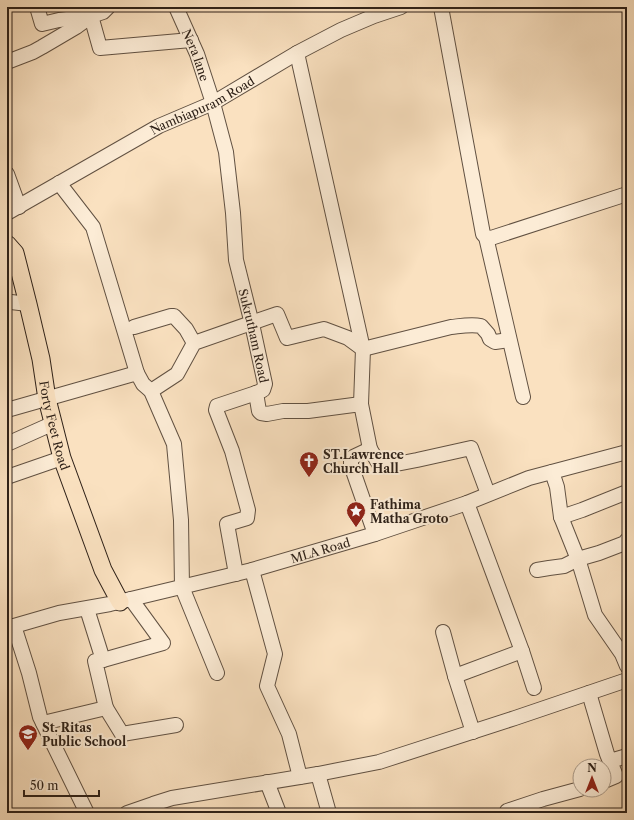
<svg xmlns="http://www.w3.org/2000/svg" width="634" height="820" font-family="'Libre Caslon Text',serif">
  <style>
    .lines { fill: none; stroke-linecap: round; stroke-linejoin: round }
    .minor-casing { stroke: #615142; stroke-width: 16 }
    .major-casing { stroke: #2e2118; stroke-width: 19 }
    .minor { stroke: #fcecd6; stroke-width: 14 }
    .major { stroke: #fae1c0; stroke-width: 17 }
    .labels { text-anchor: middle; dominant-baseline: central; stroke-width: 4; stroke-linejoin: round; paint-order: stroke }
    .street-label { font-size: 12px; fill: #2e2118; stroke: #fcecd6 }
    .poi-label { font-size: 12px; font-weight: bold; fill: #2e2118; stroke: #fcecd6; text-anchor: start }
  </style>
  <rect width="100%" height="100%" fill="#fae1c0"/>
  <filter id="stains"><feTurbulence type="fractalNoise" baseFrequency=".005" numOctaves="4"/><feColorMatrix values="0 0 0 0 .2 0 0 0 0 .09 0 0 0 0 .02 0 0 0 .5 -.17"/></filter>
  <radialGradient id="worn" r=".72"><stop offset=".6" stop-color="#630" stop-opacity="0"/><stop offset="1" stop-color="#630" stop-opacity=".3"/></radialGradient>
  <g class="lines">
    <defs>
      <g id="minor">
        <path d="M37 7 42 24 59 20 91 16 100 48 191 40"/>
        <path id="s1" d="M176 7 197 54 213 103 226 152 233 213 236 260 252 324 265 384 263 390 256 393 217 406 216 410 232 451 248 510 247 518 227 524 236 574"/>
        <path d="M441 7 483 234 486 237 491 238 627 194"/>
        <path d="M297 53 363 349 361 404"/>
        <path d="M7 62 33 52 42 47 76 27 91 16 103 12 108 7"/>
        <path d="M7 174 19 207"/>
        <path d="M59 183 93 227 137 373"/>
        <path id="s2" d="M7 213 159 126 213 103 297 53 341 30 374 16 401 7"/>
        <path d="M486 237 523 397"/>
        <path d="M7 303 11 302 28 304"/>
        <path d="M134 327 171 316H174L186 329 194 343"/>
        <path d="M151 391 177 374 194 343 277 314 287 338 324 329 348 338 363 349 451 327C461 326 471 324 481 326L488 334 490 339 495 342 509 340"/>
        <path d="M256 393 259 411 261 413 267 414 283 411H308L361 404 370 449 351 458V465L375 534"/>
        <path d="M7 410 137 373 143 384 151 391 174 444 181 520 182 587 217 673"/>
        <path d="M7 444 54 423"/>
        <path d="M370 449 381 467 417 460 471 448 488 494"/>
        <path d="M552 472 557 487 561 517 579 562 595 615 622 654 627 666"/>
        <path d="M7 477 62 458"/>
        <path d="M561 517 582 510 627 492"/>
        <path d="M252 570 275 654 267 686 289 734 300 777"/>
        <path d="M537 570 549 568 564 566 578 559 599 553 625 543 627 540"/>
        <path d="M14 626 29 673 40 717 87 813"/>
        <path id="s3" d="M7 628 59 613 110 604 252 570 375 534 467 503 529 478 627 452"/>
        <path d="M443 632 455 676 473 732"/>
        <path d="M522 651 534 688"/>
        <path d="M103 660 163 643 131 599"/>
        <path d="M455 676 522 651 467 503"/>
        <path d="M589 693 607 754 616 776 604 781"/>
        <path d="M106 708 122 734 176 725"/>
        <path d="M43 723 106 708 95 661 103 660 87 609"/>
        <path d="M610 761 627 756"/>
        <path d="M318 774 329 813"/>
        <path d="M267 782 279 813"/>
        <path d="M127 813 153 804 172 798 318 774 379 762 515 718 627 680"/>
        <path d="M508 813 507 811 543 799 580 789"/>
      </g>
      <g id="major">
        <path id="s4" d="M7 244 15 253 28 304 41 359 47 399 62 458 103 570 120 602"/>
      </g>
    </defs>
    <use href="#minor" class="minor-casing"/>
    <use href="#major" class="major-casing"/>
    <use href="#minor" class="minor"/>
    <use href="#major" class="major"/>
  </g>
  <defs>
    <symbol id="church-pin" viewBox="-11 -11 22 30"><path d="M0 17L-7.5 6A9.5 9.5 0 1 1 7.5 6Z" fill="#8f2418" stroke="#fcecd6"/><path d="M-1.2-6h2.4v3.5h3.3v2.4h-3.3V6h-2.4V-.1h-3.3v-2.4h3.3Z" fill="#fff"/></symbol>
    <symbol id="sight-pin" viewBox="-11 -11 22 30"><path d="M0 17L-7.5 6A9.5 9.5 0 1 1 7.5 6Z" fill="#8f2418" stroke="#fcecd6"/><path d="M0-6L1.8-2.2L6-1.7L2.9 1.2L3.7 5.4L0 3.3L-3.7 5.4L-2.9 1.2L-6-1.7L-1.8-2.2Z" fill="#fff"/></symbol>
    <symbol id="school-pin" viewBox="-11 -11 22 30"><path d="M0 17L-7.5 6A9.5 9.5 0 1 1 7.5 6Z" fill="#8f2418" stroke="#fcecd6"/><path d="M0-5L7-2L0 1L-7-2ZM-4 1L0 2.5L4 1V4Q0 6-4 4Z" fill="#fff"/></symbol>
  </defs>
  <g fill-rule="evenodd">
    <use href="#church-pin" x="298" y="450" width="22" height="30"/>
    <use href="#sight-pin" x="345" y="500" width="22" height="30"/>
    <use href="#school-pin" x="17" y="723" width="22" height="30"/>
  </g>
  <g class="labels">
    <g class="street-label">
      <text stroke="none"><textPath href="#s1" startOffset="52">Nera lane</textPath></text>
      <text stroke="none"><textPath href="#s2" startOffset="223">Nambiapuram Road</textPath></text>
      <text stroke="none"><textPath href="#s1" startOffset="340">Sukrutham Road</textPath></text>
      <text stroke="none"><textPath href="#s4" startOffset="189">Forty Feet Road</textPath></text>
      <text stroke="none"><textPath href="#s3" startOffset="323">MLA Road</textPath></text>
    </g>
    <g class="poi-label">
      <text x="323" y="454">ST.Lawrence<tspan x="323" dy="14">Church Hall</tspan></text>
      <text x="370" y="504">Fathima<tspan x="370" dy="14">Matha Groto</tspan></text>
      <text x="42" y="727">St. Ritas<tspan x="42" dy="14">Public School</tspan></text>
    </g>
  </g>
  <rect width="634" height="820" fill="none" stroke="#fae1c0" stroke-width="24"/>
  <rect x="8" y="8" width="618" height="804" fill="none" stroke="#2e2118" stroke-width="2"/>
  <rect x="12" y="12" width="610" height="796" fill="none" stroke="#2e2118"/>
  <g transform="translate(592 778)"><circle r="19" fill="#fcecd6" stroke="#aa9b8a"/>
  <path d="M0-3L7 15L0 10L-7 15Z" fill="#8f2418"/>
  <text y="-6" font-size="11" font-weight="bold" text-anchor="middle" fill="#2e2118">N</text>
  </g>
  <path d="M24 790v6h75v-6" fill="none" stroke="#2e2118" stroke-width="2"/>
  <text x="30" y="790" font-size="12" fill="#2e2118" stroke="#fcecd6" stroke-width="3" paint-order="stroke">50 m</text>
  <rect width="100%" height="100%" filter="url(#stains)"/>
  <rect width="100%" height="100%" fill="url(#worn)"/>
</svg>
